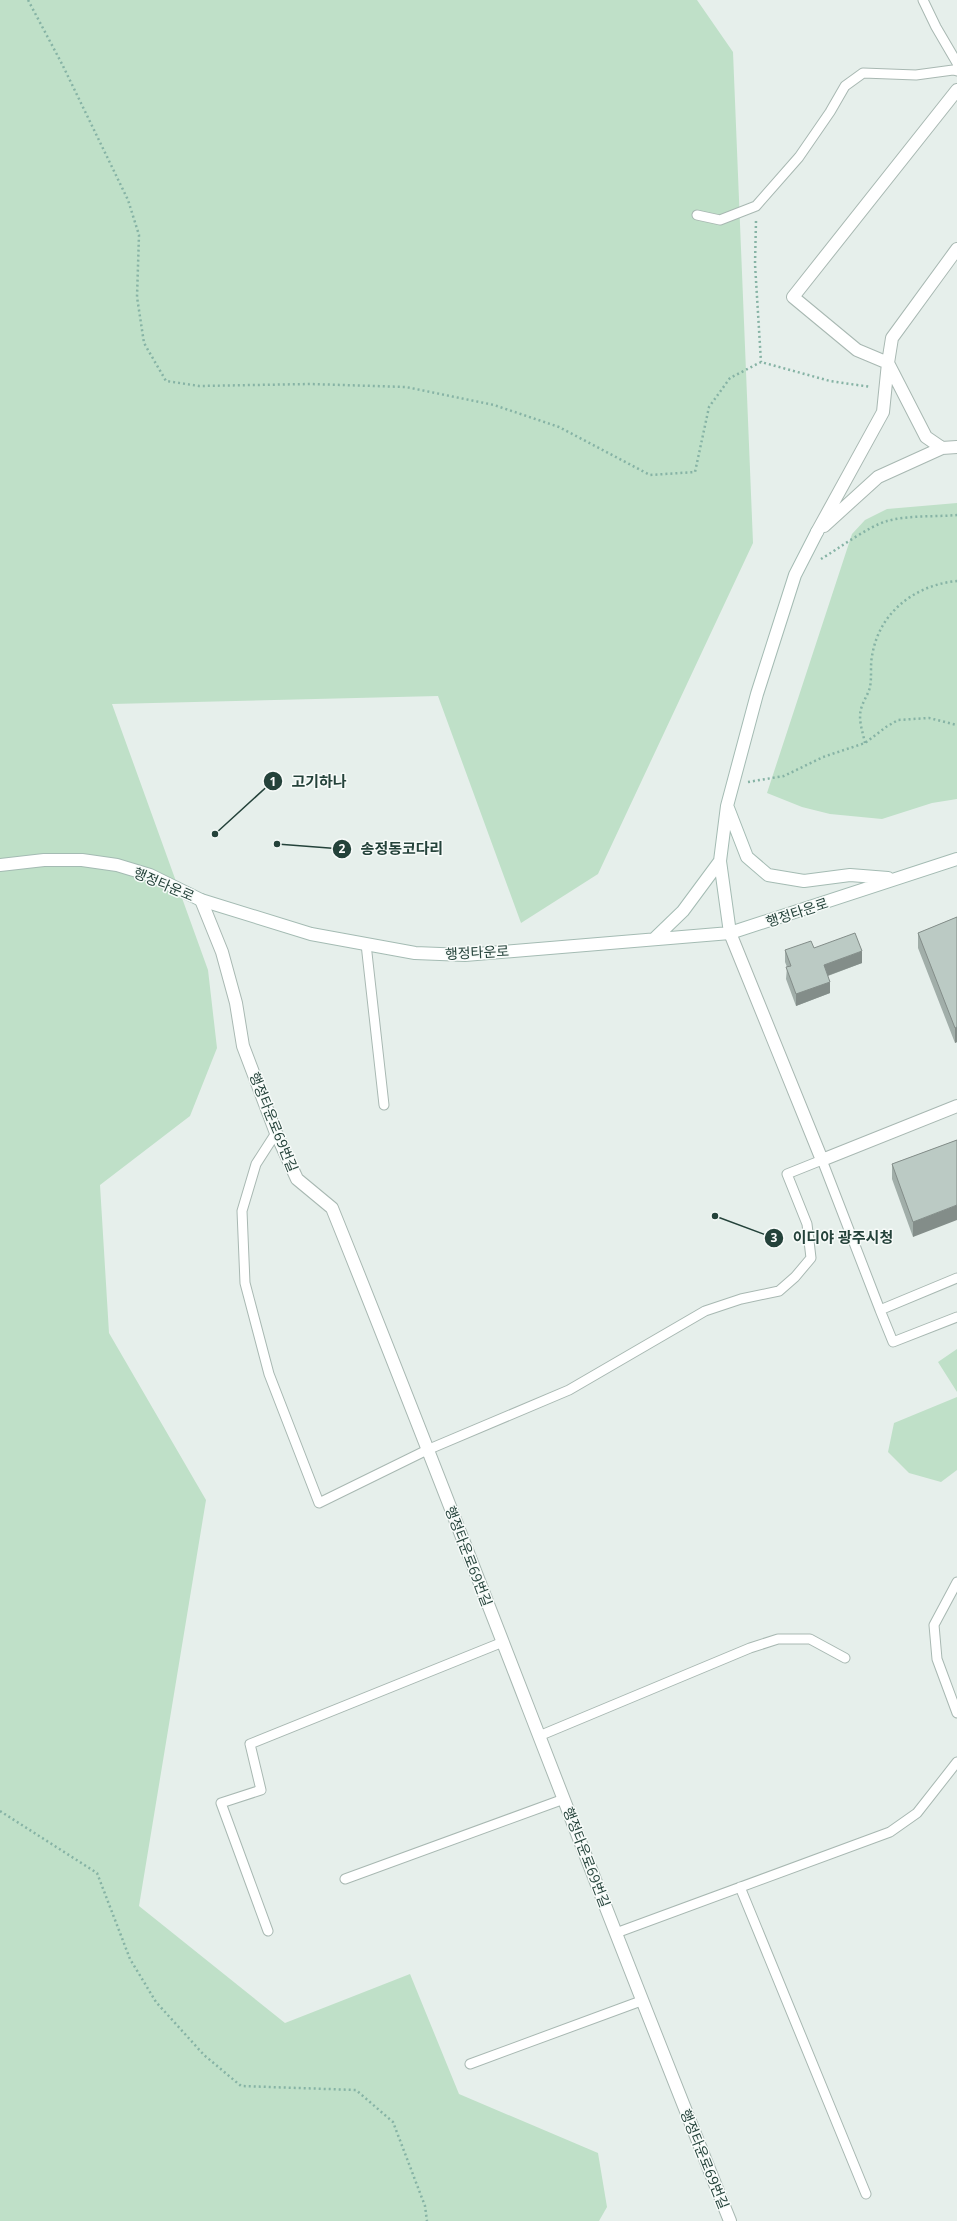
<svg xmlns="http://www.w3.org/2000/svg" width="957" height="2221" font-family="'Open Sans','Noto Sans KR',sans-serif">
  <style>
    .green { fill: #bfe0c8 }
    .lines { fill: none; stroke-linecap: round; stroke-linejoin: round }
    .lane-casing { stroke: #a8b8b2; stroke-width: 11 }
    .street-casing { stroke: #a8b8b2; stroke-width: 14 }
    .secondary-casing { stroke: #a4bbb3; stroke-width: 14 }
    .path { stroke: #86b3a5; stroke-width: 2.5; stroke-dasharray: 2 3; stroke-linecap: butt }
    .lane { stroke: #fff; stroke-width: 9 }
    .street { stroke: #fff; stroke-width: 12 }
    .secondary { stroke: #fff; stroke-width: 12 }
    .wall { fill: #a1aea9 }
    .shaded-wall { fill: #838d89 }
    .building { fill: #bbcac4; stroke: #838d89 }
    .labels { text-anchor: middle; dominant-baseline: central; stroke-width: 3; stroke-linejoin: round; paint-order: stroke }
    .street-label { font-size: 14px; fill: #24423a; stroke: #f7fbf9 }
    .leader { fill: none; stroke: #24423a; stroke-width: 1.5 }
    .callout-dot { fill: #24423a; stroke: #f7fbf9; stroke-width: 1.5 }
    .mark-label { font-size: 12px; text-anchor: middle; font-weight: bold; fill: #fff }
    .callout-label { font-size: 15px; text-anchor: middle; font-weight: bold; fill: #24423a; stroke: #f7fbf9; stroke-width: 3; stroke-linejoin: round; paint-order: stroke }
  </style>
  <rect width="100%" height="100%" fill="#e6efeb"/>
  <path class="green" d="M0 0H697L733 52 753 543 598 874 521 923 438 696 112 704 208 970 217 1048 190 1116 100 1185 109 1333 206 1500 139 1906 285 2023 410 1974 459 2094 598 2153 607 2207 599 2221H0Z
    M957 503V799L932 803 882 819 830 814 802 807 767 793 852 534 865 520 887 509Z
    M957 1349V1392L938 1362Z
    M957 1397V1470L941 1482 909 1473 888 1452 894 1423Z"/>
  <g class="lines">
    <defs>
      <path id="lane" d="M923 0 936 27 957 63
        M697 215 720 220 756 206 799 157 830 112 845 86 863 73 916 75 953 70 957 71
        M366 944 384 1105
        M276 1133 256 1164 242 1211 245 1283 269 1374 319 1503 427 1450 569 1390 705 1311 741 1299 779 1291 795 1277 811 1258 807 1224 787 1174 822 1160 880 1310 957 1278
        M880 1310 893 1342 957 1317
        M957 1582 934 1625 937 1659 957 1713
        M539 1736 750 1648 778 1639H810L845 1658
        M345 1879 564 1799
        M740 1887 866 2194
        M268 1931 221 1803 261 1790 250 1744 503 1642
        M616 1933 890 1832 917 1813 957 1762
        M470 2064 641 2001"/>
      <path id="street" d="M942 448 926 437 888 363 892 338 957 249
        M824 526 878 477 942 448 957 447
        M817 532 883 412 888 363 857 350 793 297 957 90
        M201 900 222 952 236 1003 243 1046 276 1133 297 1179 332 1208C468 1545 594 1885 730 2221
        M730 933 822 1160 957 1106"/>
      <path id="secondary" d="M728 808 747 857 768 875 804 881 850 875 888 878
        M0 865 44 860H82L117 865 150 875 201 900 311 934 415 953 465 955 730 933 957 859
        M730 933 720 861 727 806 757 694 795 575 817 532
        M654 939 683 911 720 861"/>
    </defs>
    <use href="#lane" class="lane-casing"/>
    <use href="#street" class="street-casing"/>
    <use href="#secondary" class="secondary-casing"/>
    <path class="path" d="M28 0 62 64 128 200 139 235 137 297 144 343 166 381 199 386 310 384 406 387 494 405 559 427 650 475 695 472 709 407 730 378 761 362 830 381 871 387
      M756 221 755 264 761 362
      M821 559C838 549 869 526 887 521 909 515 934 517 957 515
      M865 743C863 733 858 720 861 709 863 701 868 695 870 687 872 677 870 666 872 656 879 612 915 585 957 581
      M748 782 784 776 823 757 865 743 886 727 898 720 929 718 957 725
      M0 1811 97 1873 130 1959 156 2002 204 2055 241 2086 356 2090 393 2122 425 2206 427 2221"/>
    <use href="#lane" class="lane"/>
    <use href="#street" class="street"/>
    <use href="#secondary" class="secondary"/>
  </g>
  <path class="wall" d="M957 917V1042L955 1043 918 948V933Z
    M814 948 862 963 828 976 830 993 796 1006 786 979 787 967 785 962V950Z
    M957 1140 913 1237 892 1179V1164Z"/>
  <path class="shaded-wall" d="M862 951V963L824 977V965Z
    M830 982V993L796 1006V994Z
    M957 1027V1042L955 1043V1028Z
    M957 1205V1220L913 1237V1222Z"/>
  <path class="building" d="M957 917V1027L955 1028 918 933Z
    M855 933 862 951 824 965 830 982 796 994 786 967 791 966 785 950 811 941 814 948Z
    M957 1140V1205L913 1222 892 1164Z"/>
  <g class="labels">
    <g class="street-label">
      <text transform="translate(164 884) rotate(23)">행정타운로</text>
      <text transform="translate(797 912) rotate(-18)">행정타운로</text>
      <text transform="translate(477 952) rotate(-3)">행정타운로</text>
      <text transform="translate(274 1122) rotate(68)">행정타운로69번길</text>
      <text transform="translate(469 1556) rotate(69)">행정타운로69번길</text>
      <text transform="translate(587 1857) rotate(69)">행정타운로69번길</text>
      <text transform="translate(705 2159) rotate(68)">행정타운로69번길</text>
    </g>
  </g>
  <path class="leader" d="M215 834L273 781M277 844L342 849M715 1216L774 1238"/>
  <g class="callout-dot">
    <circle cx="215" cy="834" r="4"/>
    <circle cx="277" cy="844" r="4"/>
    <circle cx="715" cy="1216" r="4"/>
    <circle cx="273" cy="781" r="10"/>
    <circle cx="342" cy="849" r="10"/>
    <circle cx="774" cy="1238" r="10"/>
  </g>
  <g class="mark-label">
    <text x="273" y="786">1</text>
    <text x="342" y="853">2</text>
    <text x="774" y="1242">3</text>
  </g>
  <g class="callout-label">
    <text x="319" y="787">고기하나</text>
    <text x="402" y="854">송정동코다리</text>
    <text x="843" y="1243">이디야 광주시청</text>
  </g>
</svg>
